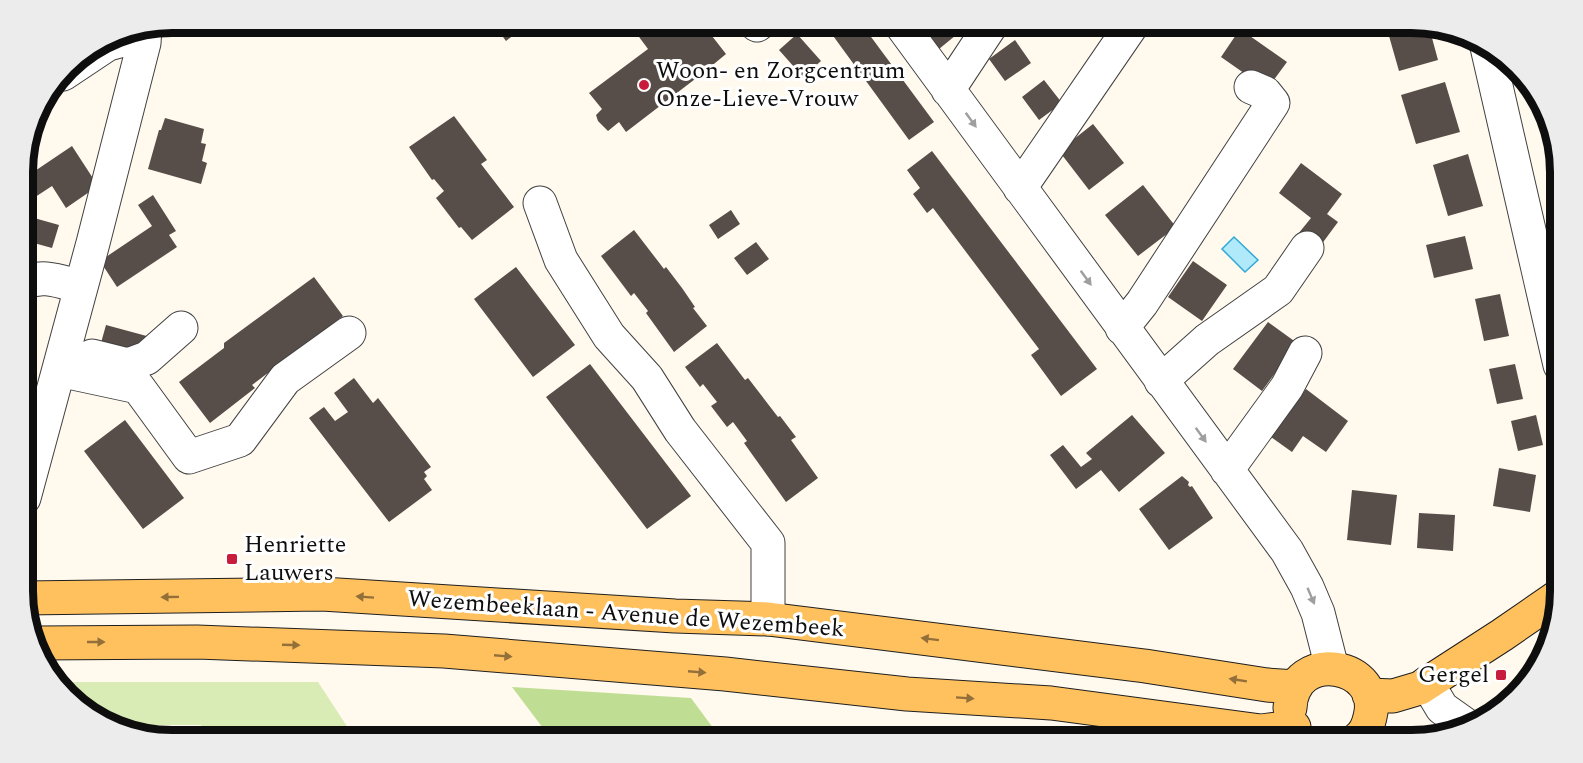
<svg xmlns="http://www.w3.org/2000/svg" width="1583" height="763" font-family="Spectral,serif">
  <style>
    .green { fill: #d9ecb5 }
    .forest { fill: #bfde93 }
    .water { fill: #afe9fa; stroke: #31abd6; stroke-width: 1.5 }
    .building { fill: #574d49 }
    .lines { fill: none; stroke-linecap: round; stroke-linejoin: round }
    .minor-casing { stroke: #414141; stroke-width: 35 }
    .major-casing { stroke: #1f1f1f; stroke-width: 35 }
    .minor { stroke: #fff; stroke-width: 33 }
    .major { stroke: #ffc15e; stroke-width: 33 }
    .oneway { fill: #9f9f9f }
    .oneway2 { fill: #93703a }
    .poi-dot { fill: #c71c3c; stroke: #fff; stroke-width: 2 }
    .labels { text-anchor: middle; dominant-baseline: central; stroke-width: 6; stroke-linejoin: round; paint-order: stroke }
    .poi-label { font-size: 24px; fill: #0e0e0e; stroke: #fff; text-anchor: start }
    .street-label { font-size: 24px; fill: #0e0e0e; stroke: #fff }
    .rim { fill: none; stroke: #0e0e0e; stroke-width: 8 }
  </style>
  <rect width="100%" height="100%" fill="#fff9ee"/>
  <path class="green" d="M53 682H318L356 740H180L202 725H140L131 731 106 725Z"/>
  <path class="forest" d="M512 687 691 698 722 740H552Z"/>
  <path class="water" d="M1234 237 1258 260 1245 272 1222 249Z"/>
  <path class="building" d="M492 22H530L506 41Z
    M628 22H695L701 31 705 27 726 54 703 73 698 67 694 70 699 76 626 132 619 122 608 131 598 121 596 115 602 109 589 93 648 49Z
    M823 22H860L934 122 909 140Z
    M923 22H972L939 49 920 25Z
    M1385 22H1411L1429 27 1438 60 1399 71Z
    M1240 29 1287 62 1273 81 1261 85 1221 57Z
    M797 34 821 61 803 77 779 50Z
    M1015 40 1031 63 1005 81 989 59Z
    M1044 80 1062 103 1039 120 1022 97Z
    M1445 82 1460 132 1416 144 1401 95Z
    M454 116 487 160 481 164 514 207 472 240 461 227 459 228 436 198 444 191 434 179 432 180 409 147Z
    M165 118 204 129 201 143 206 144 202 161 207 163 201 184 148 169 159 130H161Z
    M1093 124 1124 163 1089 190 1059 151Z
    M72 146 98 186 66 208 52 186 23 205V179Z
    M1556 146 1559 153 1558 210 1549 147Z
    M932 151 1097 369 1061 396 1031 355 1039 349 933 208 927 213 913 194 920 188 907 170Z
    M1468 154 1483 206 1448 216 1433 165Z
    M1301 163 1342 194 1327 214 1338 222 1318 249 1298 234 1311 218 1279 193Z
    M1143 185 1176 227 1138 256 1105 215Z
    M153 195 176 231 169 235 177 247 117 287 100 261 152 226 138 205Z
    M731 210 740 224 718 239 709 225Z
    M27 216 59 225 52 248 23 240V231Z
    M634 230 664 269 666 267 682 288 695 307 693 308 707 326 674 352 646 313 648 311 634 293 631 296 601 256Z
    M1465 236 1473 269 1434 278 1426 245Z
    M756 242 769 259 747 275 734 258Z
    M1193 261 1227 285 1202 321 1168 297Z
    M516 267 575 345 533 377 474 299Z
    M314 277 343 316 252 385 255 388 210 423 179 382 224 348V343Z
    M1500 294 1509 336 1484 341 1475 299Z
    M23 310 30 312 24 336H23Z
    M1268 322 1297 343 1262 391 1233 369Z
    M106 325 154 338 136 354 99 350Z
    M717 343 745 380 748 378 778 417 780 416 796 437 791 440 818 478 786 502 744 443 747 441 733 422 727 427 711 406 717 402 703 384 700 387 685 367Z
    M590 364 691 496 647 529 546 397Z
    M1515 364 1523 399 1497 404 1489 369Z
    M354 378 373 403 378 398 431 467 424 472 427 476 424 479 432 490 389 522 309 418 324 407 335 421 348 412 334 393Z
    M1306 389 1348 421 1326 452 1303 436 1292 452 1271 437Z
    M1132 415 1165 453 1119 492 1101 470 1076 489 1050 455 1063 445 1081 467 1092 459 1086 453Z
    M1536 415 1543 445 1518 451 1511 421Z
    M125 420 184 498 143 529 84 451Z
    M1499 468 1536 475 1530 512 1493 506Z
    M1182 476 1189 482 1188 485 1190 487 1192 486 1213 518 1169 550 1139 509Z
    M1352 490 1397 495 1391 545 1347 540Z
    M1419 513 1455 515 1453 551 1417 548Z"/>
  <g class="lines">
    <defs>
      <path id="minor" d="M755 22 757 25 761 22
        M899 22 1287 551 1307 587 1318 613 1332 668
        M1487 47 1560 365
        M63 74 108 44 145 34
        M948 90 993 22
        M1020 188 1134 22
        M540 203 561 260 609 336 647 378 680 430 768 543V619
        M23 284C42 273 61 282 81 287
        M1122 328 1142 303 1273 103 1265 93 1251 87
        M92 356 128 365 147 358 181 328
        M59 370 138 387 189 457 240 440 285 379 349 333
        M1161 381 1207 340 1278 290 1307 248
        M1227 470 1287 387 1305 353
        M24 498 93 243 144 43 145 28
        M1427 683 1442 708 1466 725"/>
      <path id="major" d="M24 598 322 594 675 616 768 619 1145 666 1267 685 1296 687
        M37 643 197 642 444 651 725 674 907 694 1051 703 1261 731 1294 727
        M1369 695 1393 696 1420 688 1502 635 1560 595
        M1290 708C1293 646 1384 664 1370 717 1368 726 1364 735 1356 740"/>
    </defs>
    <use href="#minor" class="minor-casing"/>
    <use href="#major" class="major-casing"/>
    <use href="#minor" class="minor"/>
    <use href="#major" class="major"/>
  </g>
  <defs><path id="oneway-solid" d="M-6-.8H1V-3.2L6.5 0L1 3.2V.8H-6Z" transform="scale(1.5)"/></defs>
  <g class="oneway">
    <use href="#oneway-solid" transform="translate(971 120) rotate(54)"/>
    <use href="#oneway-solid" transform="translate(1086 278) rotate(54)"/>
    <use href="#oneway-solid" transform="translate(1201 435) rotate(54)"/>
    <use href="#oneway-solid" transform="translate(1311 596) rotate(67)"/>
  </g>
  <g class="oneway2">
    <use href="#oneway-solid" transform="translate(170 597) rotate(179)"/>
    <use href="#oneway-solid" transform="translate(365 597) rotate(-176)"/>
    <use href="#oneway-solid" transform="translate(930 639) rotate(-173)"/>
    <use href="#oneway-solid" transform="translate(96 642)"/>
    <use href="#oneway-solid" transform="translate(291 645) rotate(2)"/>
    <use href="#oneway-solid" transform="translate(503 656) rotate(5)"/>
    <use href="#oneway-solid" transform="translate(697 672) rotate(5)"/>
    <use href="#oneway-solid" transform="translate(1238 680) rotate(-171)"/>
    <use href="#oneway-solid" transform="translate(965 698) rotate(4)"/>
  </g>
  <g class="poi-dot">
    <circle cx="644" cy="85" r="6"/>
    <rect x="226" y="553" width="12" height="12" rx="3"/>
    <rect x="1495" y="669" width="12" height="12" rx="3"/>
  </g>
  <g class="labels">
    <g class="poi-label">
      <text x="656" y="71">Woon- en Zorgcentrum<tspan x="656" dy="28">Onze-Lieve-Vrouw</tspan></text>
      <text x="244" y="545">Henriette<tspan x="244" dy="28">Lauwers</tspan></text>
      <text x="1489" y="675" text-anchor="end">Gergel</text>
    </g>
    <g class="street-label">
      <text transform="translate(626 614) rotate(4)">Wezembeeklaan - Avenue de Wezembeek</text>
    </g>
  </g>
  <path d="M0 0H1583V763H0ZM172 33H1411A139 139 0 0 1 1550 172V591A139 139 0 0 1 1411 730H172A139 139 0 0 1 33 591V172A139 139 0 0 1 172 33Z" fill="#ececec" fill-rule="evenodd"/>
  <path class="rim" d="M172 33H1411A139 139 0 0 1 1550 172V591A139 139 0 0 1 1411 730H172A139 139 0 0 1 33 591V172A139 139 0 0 1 172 33Z"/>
</svg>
